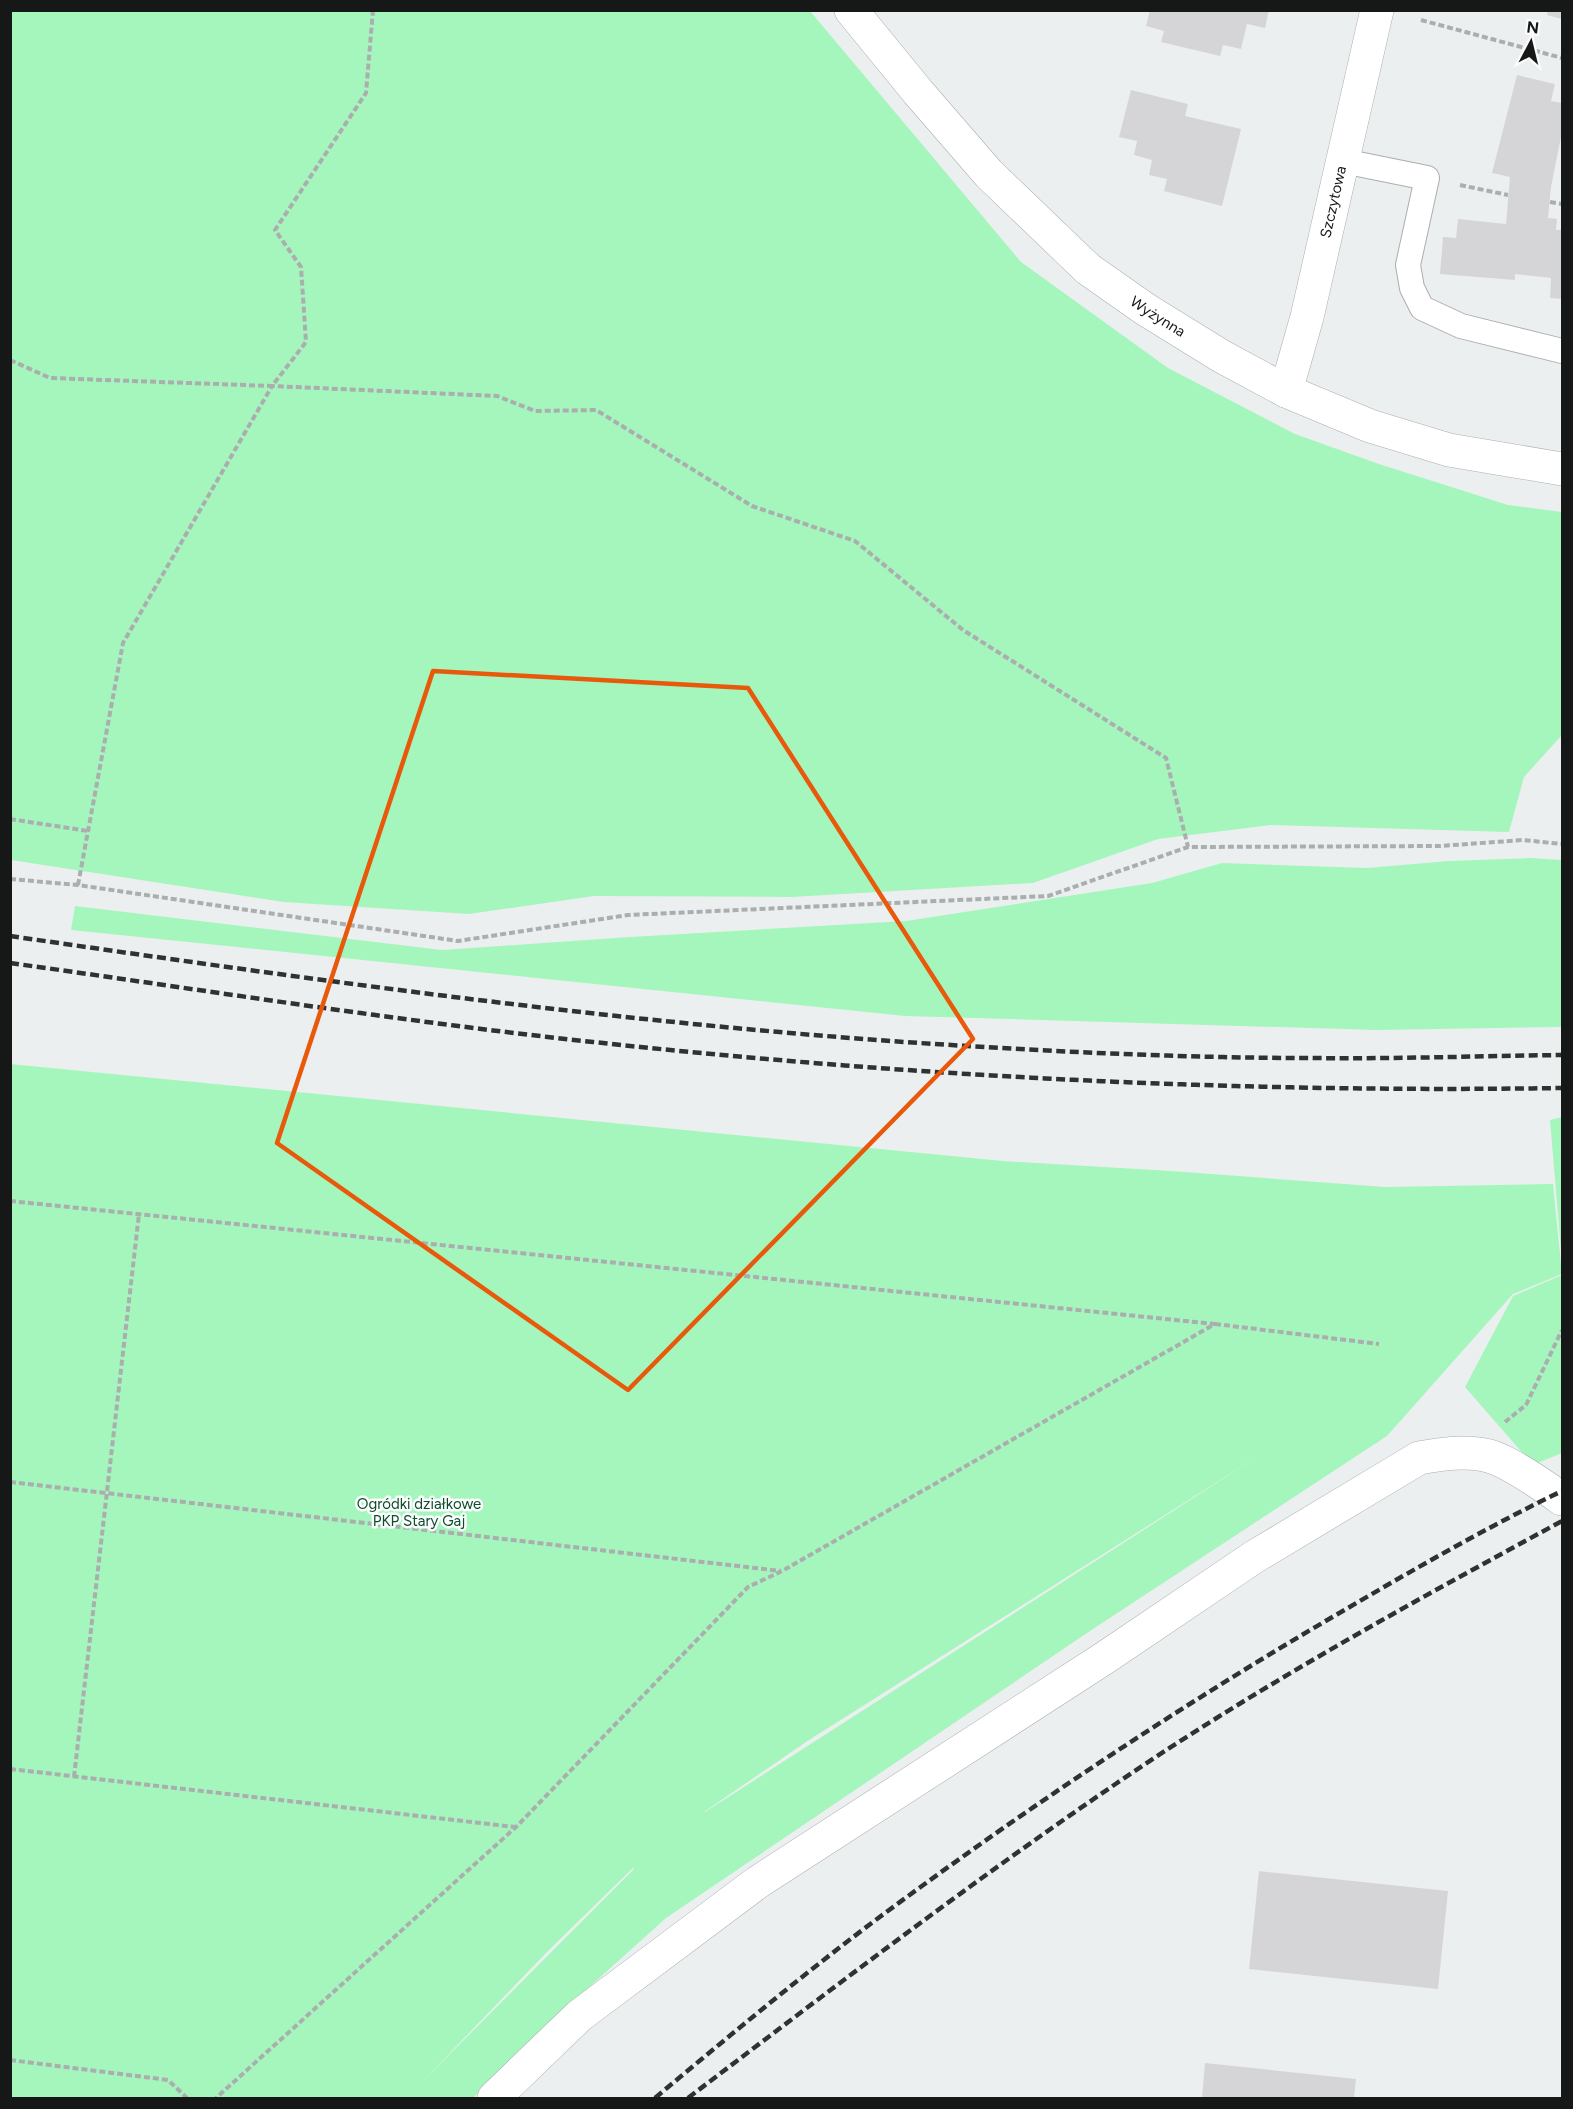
<svg xmlns="http://www.w3.org/2000/svg" width="1573" height="2109" font-family="Figtree,sans-serif">
  <style>
    .green { fill: #a5f6bd; fill-rule: evenodd }
    .building { fill: #d5d5d8 }
    .lines { fill: none; stroke-linecap: round; stroke-linejoin: round }
    .service-casing { stroke: #abadaf; stroke-width: 26 }
    .minor-casing { stroke: #abadaf; stroke-width: 34 }
    .path { stroke: #abaeae; stroke-width: 4; stroke-dasharray: 6 3; stroke-linecap: butt }
    .service { stroke: #fff; stroke-width: 24 }
    .minor { stroke: #fff; stroke-width: 33 }
    .rail { stroke: #303232; stroke-width: 4.5; stroke-dasharray: 9 4.5; stroke-linecap: butt }
    .marked { fill: none; stroke: #e8590c; stroke-width: 4.5; stroke-linejoin: round }
    .labels { text-anchor: middle; dominant-baseline: central; stroke-width: 5; stroke-linejoin: round; paint-order: stroke }
    .street-label { font-size: 15px; fill: #161717; stroke: #fafcfe }
    .park-label { font-size: 15px; fill: #104c29; stroke: #fafcfe }
  </style>
  <rect width="100%" height="100%" fill="#eceff0"/>
  <path class="green" d="M10 11H810L1021 262 1168 368 1295 434 1379 464 1508 505 1562 512V735L1524 777 1509 832 1271 825 1158 839 1033 883 792 897 594 896 469 914 284 902 11 860Z
    M1530 858 1562 860V1027L1377 1030 905 1016 71 930 75 906 442 950 630 937 906 921 1152 883 1222 863 1367 868 1449 861Z
    M10 1064 1003 1161 1171 1171 1385 1187 1553 1184 1562 1274 1513 1294 1387 1436 1093 1629 666 1918 576 1999 473 2098H11ZM1260 1455 705 1812H704L809 1740ZM633 1868 634 1869 423 2081 548 1951Z
    M1562 1117V1262L1550 1120Z
    M1562 1275V1453L1533 1465 1465 1387 1513 1296Z"/>
  <path class="building" d="M1150 10H1269L1265 28 1247 24 1241 49 1223 45 1220 56 1161 42 1164 31 1146 26Z
    M1548 10H1562V19L1547 15Z
    M1517 75 1555 84 1551 101 1562 103V132L1551 187 1548 218 1557 219 1556 230H1562V299L1550 298 1551 278 1515 274V280L1440 274 1443 237 1456 238 1458 219 1506 224 1510 177 1492 173Z
    M1131 90 1188 104 1185 116 1241 129 1222 206 1164 191 1167 179 1149 175 1152 160 1134 155 1137 141 1119 137Z
    M1259 1871 1448 1891 1438 1989 1249 1969Z
    M1205 2063 1356 2079 1354 2098H1202Z"/>
  <g class="lines">
    <defs>
      <path id="service" d="M1343 161 1427 178 1408 265 1412 288 1422 308 1461 326 1562 351"/>
      <g id="minor">
        <path id="s1" d="M851 10 918 92 989 174 1088 269 1145 309 1221 356 1286 391 1370 426 1449 450 1562 469"/>
        <path id="s2" d="M1286 391 1307 317 1377 10"/>
        <path d="M494 2098 579 2016 758 1882 1106 1657 1254 1557 1419 1458C1441 1454 1467 1450 1489 1456 1510 1462 1544 1486 1562 1499"/>
      </g>
    </defs>
    <use href="#service" class="service-casing"/>
    <use href="#minor" class="minor-casing"/>
    <path class="path" d="M1421 20 1562 58
      M1460 185 1508 195
      M1550 202 1562 204
      M10 360 50 378 272 386 306 342 301 267 275 230 366 93 373 10
      M10 819 88 831
      M10 879 78 885 458 941 628 915 1048 896 1188 847 1440 846 1523 840 1562 844
      M78 885 123 643 272 386 497 396 535 411 596 410 752 506 855 541 963 630 1166 758 1188 847
      M10 1201 1215 1324 782 1571 748 1587 516 1827 216 2098
      M1215 1324 1379 1344
      M1505 1422 1526 1405 1562 1330
      M10 1482 781 1571
      M10 1769 515 1827
      M74 1777 139 1214
      M10 2060 168 2080 187 2098"/>
    <use href="#service" class="service"/>
    <use href="#minor" class="minor"/>
    <path class="rail" d="M10 936C328 982 647 1027 967 1046 1082 1053 1197 1058 1312 1058 1395 1059 1479 1056 1562 1055
      M10 963C204 990 398 1021 593 1042 915 1077 1238 1093 1562 1088
      M655 2098C728 2037 801 1976 877 1919 1017 1815 1162 1718 1312 1629 1394 1581 1477 1532 1562 1491
      M688 2098C829 1991 970 1883 1117 1783 1259 1686 1411 1603 1562 1521"/>
  </g>
  <path class="marked" d="M433 671 748 688 973 1039 628 1390 277 1143Z"/>
  <g class="labels">
    <g class="street-label">
      <text stroke="none"><textPath href="#s2" startOffset="195">Szczytowa</textPath></text>
      <text stroke="none"><textPath href="#s1" startOffset="436">Wyżynna</textPath></text>
    </g>
    <g class="park-label">
      <text x="419" y="1504">Ogródki działkowe<tspan x="419" dy="17">PKP Stary Gaj</tspan></text>
    </g>
  </g>
  <rect width="1573" height="2109" fill="none" stroke="#161717" stroke-width="24"/>
  <g transform="translate(1531 42) rotate(7)" stroke="#fafcfe" stroke-width="4.5" paint-order="stroke">
  <path d="M0-4.5L10 22L0 15L-10 22Z" fill="#161717"/>
  <text y="-9" font-size="16" font-weight="bold" text-anchor="middle" fill="#161717">N</text>
  </g>
</svg>
